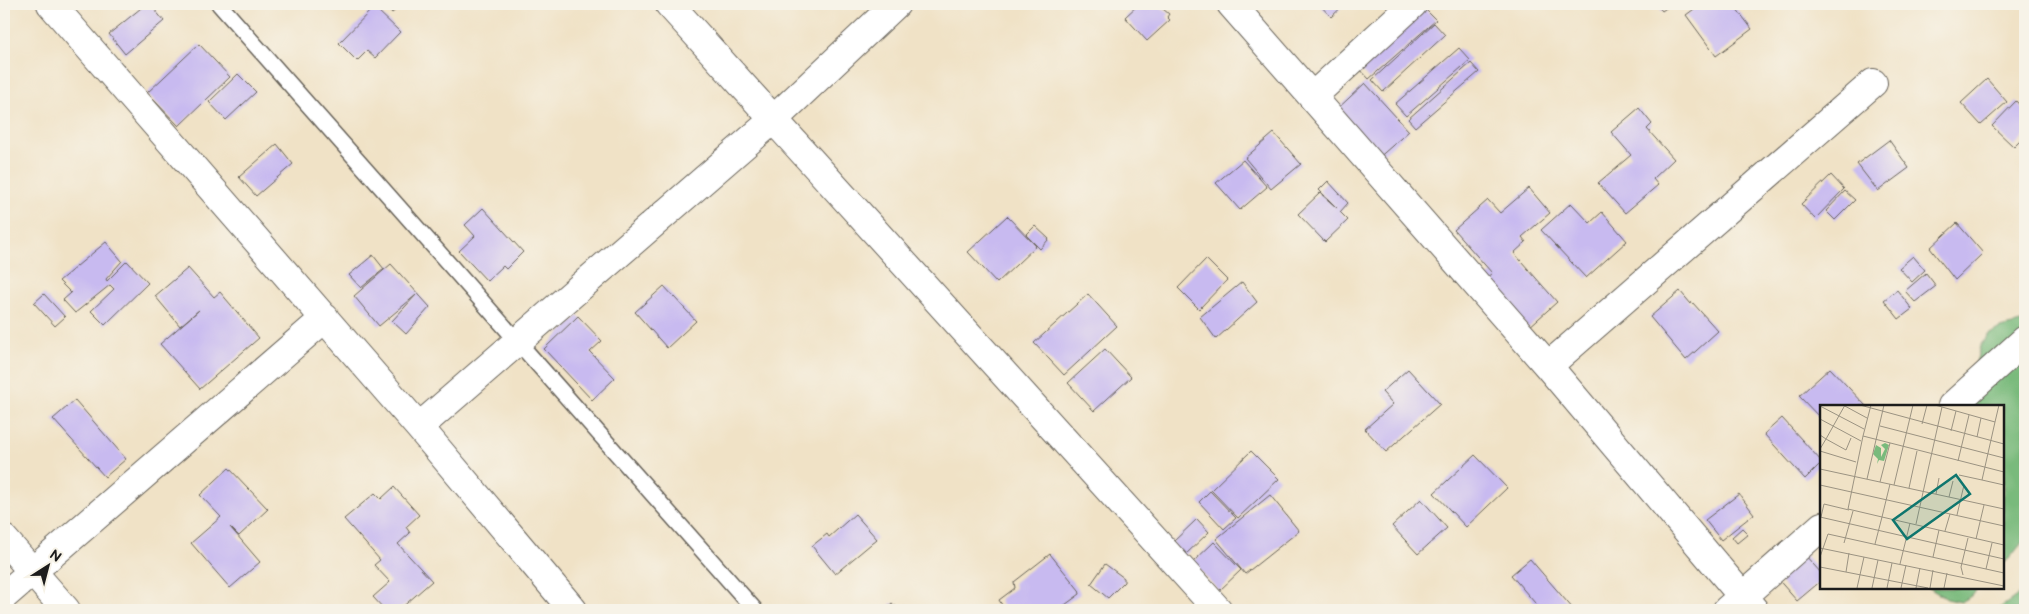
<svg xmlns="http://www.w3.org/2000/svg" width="2029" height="614" font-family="'Balsamiq Sans',sans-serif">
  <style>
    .forest { fill: #79ba7c; stroke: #4a6b4c }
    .building { fill: #c8baf0 }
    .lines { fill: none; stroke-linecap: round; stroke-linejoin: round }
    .lane-casing { stroke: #666158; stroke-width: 18 }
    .street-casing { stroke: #666158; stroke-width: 30 }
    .lane { stroke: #fff; stroke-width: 15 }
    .street { stroke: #fff; stroke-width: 28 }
    .inset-road { fill: none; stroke: #9b9382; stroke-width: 1 }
    .view { fill: #0f766e; fill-opacity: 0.15; stroke: #0f766e; stroke-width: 2.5 }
    .inset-edge { fill: none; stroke: #1c1c1c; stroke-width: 2.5 }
  </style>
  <rect width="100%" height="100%" fill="#f7f3e8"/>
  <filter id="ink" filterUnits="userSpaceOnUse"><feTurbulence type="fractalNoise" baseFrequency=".02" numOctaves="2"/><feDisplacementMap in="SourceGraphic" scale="10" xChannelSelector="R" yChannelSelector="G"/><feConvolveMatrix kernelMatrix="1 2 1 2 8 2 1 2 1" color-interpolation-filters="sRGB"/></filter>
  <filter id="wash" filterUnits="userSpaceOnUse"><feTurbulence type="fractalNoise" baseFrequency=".0096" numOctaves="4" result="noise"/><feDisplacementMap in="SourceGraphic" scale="20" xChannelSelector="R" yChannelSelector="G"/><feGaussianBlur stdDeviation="1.12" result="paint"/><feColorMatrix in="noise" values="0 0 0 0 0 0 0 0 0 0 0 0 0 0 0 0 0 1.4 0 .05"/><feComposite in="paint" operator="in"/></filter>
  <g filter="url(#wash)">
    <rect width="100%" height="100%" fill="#f0e2c6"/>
    <path class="forest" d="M2025 322V539L2009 559 2003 563V406H1957L1974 371 1980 346 1988 335 2000 328Z
      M1929 588H1978L1972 596 1961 602 1947 599Z
      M2025 590V610H1997Z"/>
    <g id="blocks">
      <path class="building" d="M146 4H150L164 21 125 54 109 34Z
        M384 4H403L392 13Z
        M1139 4H1157L1169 14 1167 17 1170 20 1147 41 1125 17Z
        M1319 4H1345L1331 17Z
        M1656 4H1672L1662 11Z
        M1701 4H1733L1752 29 1716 56 1686 15Z
        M374 7 400 32 375 58 367 51 357 61 339 43Z
        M1425 9 1436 20 1369 79 1359 68Z
        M1434 23 1445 35 1383 92 1372 80Z
        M199 44 230 77 179 126 147 93Z
        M1459 48 1470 60 1406 116 1395 104Z
        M1471 63 1479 72 1415 127 1408 119Z
        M238 74 256 92 226 120 209 102Z
        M1987 79 2007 102 1981 125 1961 103Z
        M1365 83 1409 131 1376 160 1333 113Z
        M2016 101 2025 111V136L2014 147 1992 126Z
        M1639 108 1652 124 1647 129 1674 159 1653 179 1658 185 1625 213 1598 183 1631 155 1611 132Z
        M1274 133 1301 164 1271 189 1245 158Z
        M1889 140 1909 168 1878 191 1857 164Z
        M277 144 293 164 256 196 239 177Z
        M1243 160 1267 187 1240 210 1216 183Z
        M1831 175 1844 189 1815 219 1801 204Z
        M1328 181 1348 203 1340 212 1348 220 1325 242 1298 214 1320 193 1337 208 1319 190Z
        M1529 188 1550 213 1522 237 1526 242 1514 253 1557 302 1528 328 1485 279 1492 273 1454 230 1488 200 1500 213Z
        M1845 191 1855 200 1835 220 1826 211Z
        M1571 203 1590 223 1602 212 1627 241 1586 278 1541 230Z
        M483 208 523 252 506 269 503 266 487 281 459 251 475 236 465 225Z
        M1007 216 1036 246 997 283 968 252Z
        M1957 223 1983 253 1955 280 1930 248Z
        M1035 226 1049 239 1040 249 1026 235Z
        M106 242 122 261 106 279 107 281 127 261 148 283 105 325 91 311 114 289 110 285 75 313 63 300 71 293 59 281Z
        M373 255 384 269 361 288 349 275Z
        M1913 256 1925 270 1912 282 1899 268Z
        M1206 259 1227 280 1199 309 1178 288Z
        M391 264 430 307 406 334 392 321 416 295 379 326 354 296Z
        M188 268 214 297 220 292 259 338 200 389 160 344 199 310 180 326 155 296Z
        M1926 273 1936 286 1915 302 1905 291Z
        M1242 282 1257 302 1216 339 1200 317Z
        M664 286 696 321 667 348 635 312Z
        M1897 290 1912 309 1899 319 1884 300Z
        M1680 291 1691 304 1692 302 1718 331 1686 360 1650 317Z
        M44 294 65 317 55 326 34 303Z
        M1088 294 1117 326 1064 375 1034 343Z
        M578 316 602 341 590 352 615 378 592 400 544 349Z
        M1105 349 1131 377 1094 411 1068 383Z
        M1830 368 1866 406H1822V420L1799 396Z
        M1408 369 1440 404 1386 452 1365 429 1393 404 1382 392Z
        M75 400 126 459 105 477 53 419Z
        M1782 418 1822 462 1805 479 1764 434Z
        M1251 451 1279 479 1238 518 1211 490Z
        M1475 455 1507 488 1466 527 1434 493Z
        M229 468 268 509 239 536 230 527 260 562 230 588 191 543 221 517 200 495Z
        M394 487 419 515 406 527 410 533 398 544 432 581 399 610H385L373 597 390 582 374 565 380 560 344 519 375 493 381 499Z
        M1210 491 1236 518 1224 529 1199 502Z
        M1739 494 1754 514 1721 540 1705 520Z
        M1270 495 1299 531 1245 574 1216 539Z
        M1421 499 1447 528 1418 554 1392 526Z
        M855 514 877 539 835 574 812 546 827 534 829 537Z
        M1197 519 1209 532 1184 556 1172 543Z
        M1742 528 1748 534 1737 543 1732 537Z
        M1214 542 1241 570 1219 591 1193 562Z
        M1050 554 1079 590 1080 594 1058 610H1005L999 600 1015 588 1014 582Z
        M1804 554 1822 574V580L1797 601 1776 577Z
        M1530 559 1574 610H1541L1511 575Z
        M1105 564 1124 578V582L1108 598 1091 584Z
        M892 603 900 610H884Z"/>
    </g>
  </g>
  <g filter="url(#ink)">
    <use href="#blocks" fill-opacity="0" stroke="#666158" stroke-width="1"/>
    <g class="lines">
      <defs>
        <path id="lane" d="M219 4 755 610"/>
        <path id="street" d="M51 4 419 427 573 610
          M669 4 1218 610
          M1231 4 1548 366 1754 610
          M1313 96 1413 4
          M1548 366 1873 83
          M1952 406 2025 340
          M419 427 773 120 896 4
          M4 539 66 610
          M4 596 325 318
          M1727 610 1822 526"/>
      </defs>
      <use href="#lane" class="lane-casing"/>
      <use href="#street" class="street-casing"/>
      <use href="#lane" class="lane"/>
      <use href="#street" class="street"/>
    </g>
  </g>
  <g transform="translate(1820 405)">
    <rect width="184" height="184" fill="#f0e2c6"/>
    <path d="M65 38 69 40 64 56 59 55 57 59 58 54 53 49 56 40 61 43V52L65 44 61 40Z" fill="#79ba7c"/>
    <path class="inset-road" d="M23 0 47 13M25 0 6 34 26 45 31 33M40 0 184 39M51 0 43 31 184 67M115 0 175 17 179 0M0 1 44 24M0 14 41 36M175 17 162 75 184 80M102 19 107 0M60 21 184 53M131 26 136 6M0 30 6 34 0 44M43 31 28 104 62 112 55 139M157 32 161 13M0 46 36 57M138 56 149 10M0 64 184 104M139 70 162 75M47 74 64 0M60 77 70 38M70 79 62 112 184 140M0 80 184 121M74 80 93 0M89 83 97 46M116 89 119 73M129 92 133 76M137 110 144 80M0 112 184 154M1 112 4 99 29 105M96 119 122 2M125 126 130 109M156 134 164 100M24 138 33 106M0 143 184 181M0 152 8 129 184 168M113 152 119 125M80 159 90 118M0 162 108 183M166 164 172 138M26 167 29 148M143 170 141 162 148 133M37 183 44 152M52 183 58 155M67 183 72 158M81 183 86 160M96 183 100 163M110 183 113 165M124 183 127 168"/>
    <path class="view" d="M136 70 150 89 87 134 73 115Z"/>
    <rect width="184" height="184" class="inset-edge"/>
  </g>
  <rect width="2029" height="614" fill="none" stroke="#f7f3e8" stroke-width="20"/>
  <g transform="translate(48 566) rotate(36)" stroke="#f7f3e8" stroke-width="4" paint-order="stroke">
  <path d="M0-4L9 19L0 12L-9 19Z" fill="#1c1c1c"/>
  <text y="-8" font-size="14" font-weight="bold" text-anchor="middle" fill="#1c1c1c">N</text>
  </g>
</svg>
